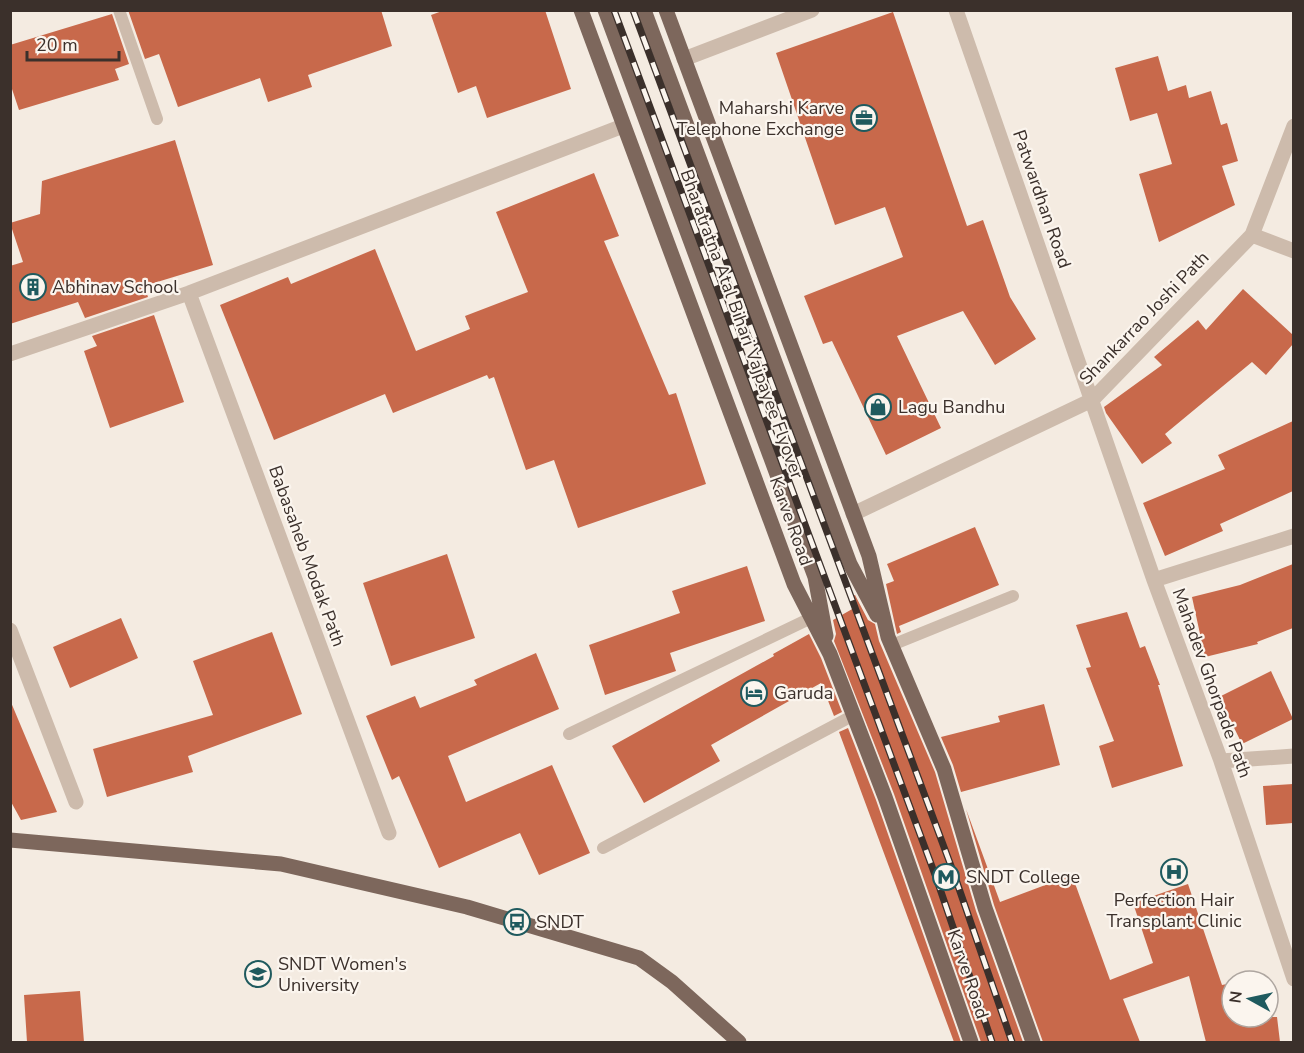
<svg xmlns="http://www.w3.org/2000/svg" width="1304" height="1053" font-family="'Nunito Sans',sans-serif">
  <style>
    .building { fill: #c8694b }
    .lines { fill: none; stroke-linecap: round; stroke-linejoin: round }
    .lane { stroke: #cdbbac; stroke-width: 12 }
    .street { stroke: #cdbbac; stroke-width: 15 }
    .primary { stroke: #7d675c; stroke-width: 15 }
    .rail-casing { stroke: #3b302b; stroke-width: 7 }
    .rail { stroke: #fbf5ee; stroke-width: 4.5; stroke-dasharray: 14; stroke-linecap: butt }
    .labels { text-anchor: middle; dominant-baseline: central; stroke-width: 4.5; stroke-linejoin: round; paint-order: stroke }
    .poi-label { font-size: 18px; fill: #3b302b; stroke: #fbf5ee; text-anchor: start }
    .street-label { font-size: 18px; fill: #3b302b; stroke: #fbf5ee }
  </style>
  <rect width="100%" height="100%" fill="#f4ebe1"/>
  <path class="building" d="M128 10H381L392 46 308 75 312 87 268 102 260 78 178 107 159 54 145 59Z
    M445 10H545L571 89 487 118 476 86 458 93 431 15Z
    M893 12 967 226 983 220 1010 297 1036 339 995 365 963 311 897 336 941 428 886 455 832 341 823 344 804 296 903 257 885 207 835 225 776 53Z
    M112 14 129 64 115 69 119 80 19 110 10 83V45Z
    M1158 56 1168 91 1186 85 1189 98 1211 91 1221 125 1227 123 1238 161 1222 166 1235 205 1159 242 1139 174 1172 164 1157 113 1130 121 1115 68Z
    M175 140 213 265 144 286 148 297 85 318 78 302 10 324V266L23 262 10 223 40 214 42 181Z
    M594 173 619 236 604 241 669 395 676 393 706 484 578 528 554 460 526 470 494 377 489 379 487 375 393 413 385 394 274 440 220 305 288 277 291 284 375 249 416 351 470 329 465 316 528 292 496 212Z
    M1243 289 1293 335V344L1266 375 1252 362 1165 434 1172 443 1142 464 1106 413 1104 407 1162 365 1154 357 1198 320 1206 330Z
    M154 315 184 402 110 428 84 351 97 346 92 336Z
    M1293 421V491L1220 524 1223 531 1165 556 1143 503 1225 469 1218 455Z
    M975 527 999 585 899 626 901 632 897 634 886 584 894 581 887 564Z
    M447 554 475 638 391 666 363 583Z
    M1293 564V628L1257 642 1258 644 1205 657 1192 597 1240 585Z
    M747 566 765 621 670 653 676 671 605 695 589 645 680 613 672 591Z
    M855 595 868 620 875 624 879 641 935 772 976 911 1023 1042H981L894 794 834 641 836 634 833 620 854 608 849 597Z
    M1127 612 1140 648 1145 646 1160 685H1158L1183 766 1112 788 1099 746 1114 741 1086 668 1091 667 1076 625Z
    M121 618 138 658 70 688 53 647Z
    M272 632 302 714 188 756 193 772 107 797 93 749 213 715 193 661Z
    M809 634 821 658 842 712 834 716 821 683 711 745 720 761 644 803 612 746 774 656 773 654Z
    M536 653 559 709 448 756 466 802 552 765 590 853 539 875 520 833 439 868 399 776 392 780 366 716 415 696 420 708 477 685 474 680Z
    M1271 671 1293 719 1242 744 1219 697Z
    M10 700 57 812 21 820 10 800Z
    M1044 704 1060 765 961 792 953 765 941 737 1000 722 998 716Z
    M848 728 876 800 961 1042H954L839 732Z
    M1293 784V823L1266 825 1263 786Z
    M966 809 1000 902 1072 875 1110 980 1153 963 1133 903 1188 884 1222 985 1232 983V1017H1277L1280 1042H1206L1189 976 1123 999 1140 1042H1043L994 905Z
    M80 991 84 1042H27L24 995Z"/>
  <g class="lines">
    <path class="lane" d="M119 10 157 119
      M892 645 1013 596
      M569 734 811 618
      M603 848 854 715"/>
    <path class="street" d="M956 10 1154 580 1221 761 1294 979
      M684 59 812 10
      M1252 235 1294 251
      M189 293 389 833
      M10 354 189 293 623 126
      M853 514 1092 400 1252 235 1294 126
      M1154 580 1294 536
      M10 630 76 802
      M1221 761 1294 756"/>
    <path class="primary" d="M581 10 794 584 830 654 885 797 971 1042
      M605 10 815 577 826 636
      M644 10 850 564 877 615
      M666 10 869 556 888 637 944 769 985 908 1033 1042
      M10 840 281 864 467 907 639 958 672 982 739 1042"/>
    <defs>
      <path id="rail" d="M614 10 937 880 992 1042
        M633 10 954 874 1012 1042"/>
    </defs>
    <use href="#rail" class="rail-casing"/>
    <use href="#rail" class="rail"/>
  </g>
  <defs>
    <symbol id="office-ring" viewBox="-11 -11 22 22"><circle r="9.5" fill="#fbf5ee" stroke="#1f5a5e" stroke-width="1.5"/><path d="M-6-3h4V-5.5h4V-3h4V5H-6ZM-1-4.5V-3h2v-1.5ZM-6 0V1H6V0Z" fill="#1f5a5e"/></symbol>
    <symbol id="building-ring" viewBox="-11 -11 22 22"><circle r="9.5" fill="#fbf5ee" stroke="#1f5a5e" stroke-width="1.5"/><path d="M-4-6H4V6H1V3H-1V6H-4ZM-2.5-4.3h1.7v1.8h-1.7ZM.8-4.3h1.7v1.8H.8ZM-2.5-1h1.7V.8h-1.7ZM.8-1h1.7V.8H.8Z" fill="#1f5a5e"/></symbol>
    <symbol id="shop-ring" viewBox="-11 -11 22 22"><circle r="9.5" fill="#fbf5ee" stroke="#1f5a5e" stroke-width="1.5"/><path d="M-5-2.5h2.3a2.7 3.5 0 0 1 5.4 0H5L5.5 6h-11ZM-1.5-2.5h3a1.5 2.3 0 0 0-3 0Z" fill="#1f5a5e"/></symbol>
    <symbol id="hotel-ring" viewBox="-11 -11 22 22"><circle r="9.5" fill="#fbf5ee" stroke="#1f5a5e" stroke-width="1.5"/><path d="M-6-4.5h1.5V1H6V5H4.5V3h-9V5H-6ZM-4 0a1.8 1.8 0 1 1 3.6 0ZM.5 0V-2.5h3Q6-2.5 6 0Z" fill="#1f5a5e"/></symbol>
    <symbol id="hospital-ring" viewBox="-11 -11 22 22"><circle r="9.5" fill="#fbf5ee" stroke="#1f5a5e" stroke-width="1.5"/><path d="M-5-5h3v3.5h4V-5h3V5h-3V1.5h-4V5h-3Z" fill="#1f5a5e"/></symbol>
    <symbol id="metro-ring" viewBox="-11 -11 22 22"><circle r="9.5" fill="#fbf5ee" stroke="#1f5a5e" stroke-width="1.5"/><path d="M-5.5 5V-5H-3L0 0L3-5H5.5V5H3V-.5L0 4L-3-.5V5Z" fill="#1f5a5e"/></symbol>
    <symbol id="bus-ring" viewBox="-11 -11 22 22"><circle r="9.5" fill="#fbf5ee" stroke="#1f5a5e" stroke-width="1.5"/><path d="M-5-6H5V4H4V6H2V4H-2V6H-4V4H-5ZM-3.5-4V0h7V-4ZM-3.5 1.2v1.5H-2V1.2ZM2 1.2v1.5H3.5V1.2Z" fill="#1f5a5e"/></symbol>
    <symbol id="university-ring" viewBox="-11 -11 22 22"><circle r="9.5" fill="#fbf5ee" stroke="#1f5a5e" stroke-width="1.5"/><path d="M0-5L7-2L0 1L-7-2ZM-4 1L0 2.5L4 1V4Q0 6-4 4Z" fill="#1f5a5e"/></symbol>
  </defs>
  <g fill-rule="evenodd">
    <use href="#office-ring" x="849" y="103" width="30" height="30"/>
    <use href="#building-ring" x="18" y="272" width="30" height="30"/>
    <use href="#shop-ring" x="863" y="392" width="30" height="30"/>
    <use href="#hotel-ring" x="739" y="678" width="30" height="30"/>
    <use href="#hospital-ring" x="1159" y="857" width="30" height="30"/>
    <use href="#metro-ring" x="931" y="862" width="30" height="30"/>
    <use href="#bus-ring" x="502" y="907" width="30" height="30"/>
    <use href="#university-ring" x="243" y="959" width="30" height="30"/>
  </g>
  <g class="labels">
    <g class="poi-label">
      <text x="844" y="108" text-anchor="end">Maharshi Karve<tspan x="844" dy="21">Telephone Exchange</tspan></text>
      <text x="52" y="287">Abhinav School</text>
      <text x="898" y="407">Lagu Bandhu</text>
      <text x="774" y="693">Garuda</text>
      <text x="966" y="877">SNDT College</text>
      <text x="1174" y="900" text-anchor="middle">Perfection Hair<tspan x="1174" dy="21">Transplant Clinic</tspan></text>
      <text x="536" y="922">SNDT</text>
      <text x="278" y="964">SNDT Women's<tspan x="278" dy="21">University</tspan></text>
    </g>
    <g class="street-label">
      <text transform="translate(1042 199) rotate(71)">Patwardhan Road</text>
      <text transform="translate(1144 318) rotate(-46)">Shankarrao Joshi Path</text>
      <text transform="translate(742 324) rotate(70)">Bharatratna Atal Bihari Vajpayee Flyover</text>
      <text transform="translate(791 521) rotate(70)">Karve Road</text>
      <text transform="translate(307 556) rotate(70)">Babasaheb Modak Path</text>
      <text transform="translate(1212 683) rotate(70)">Mahadev Ghorpade Path</text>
      <text transform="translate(968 974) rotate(71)">Karve Road</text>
    </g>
  </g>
  <rect width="1304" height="1053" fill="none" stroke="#3b302b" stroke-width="24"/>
  <g transform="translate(1250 999) rotate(278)"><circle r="28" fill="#fbf5ee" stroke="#aea6a0" stroke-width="1.5"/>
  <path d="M0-4.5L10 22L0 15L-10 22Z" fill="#1f5a5e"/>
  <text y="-9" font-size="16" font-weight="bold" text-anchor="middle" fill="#3b302b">N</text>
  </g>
  <path d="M27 51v9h92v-9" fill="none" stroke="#3b302b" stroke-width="3"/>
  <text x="36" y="51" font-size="18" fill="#3b302b" stroke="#fbf5ee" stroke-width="4.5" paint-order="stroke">20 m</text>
</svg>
